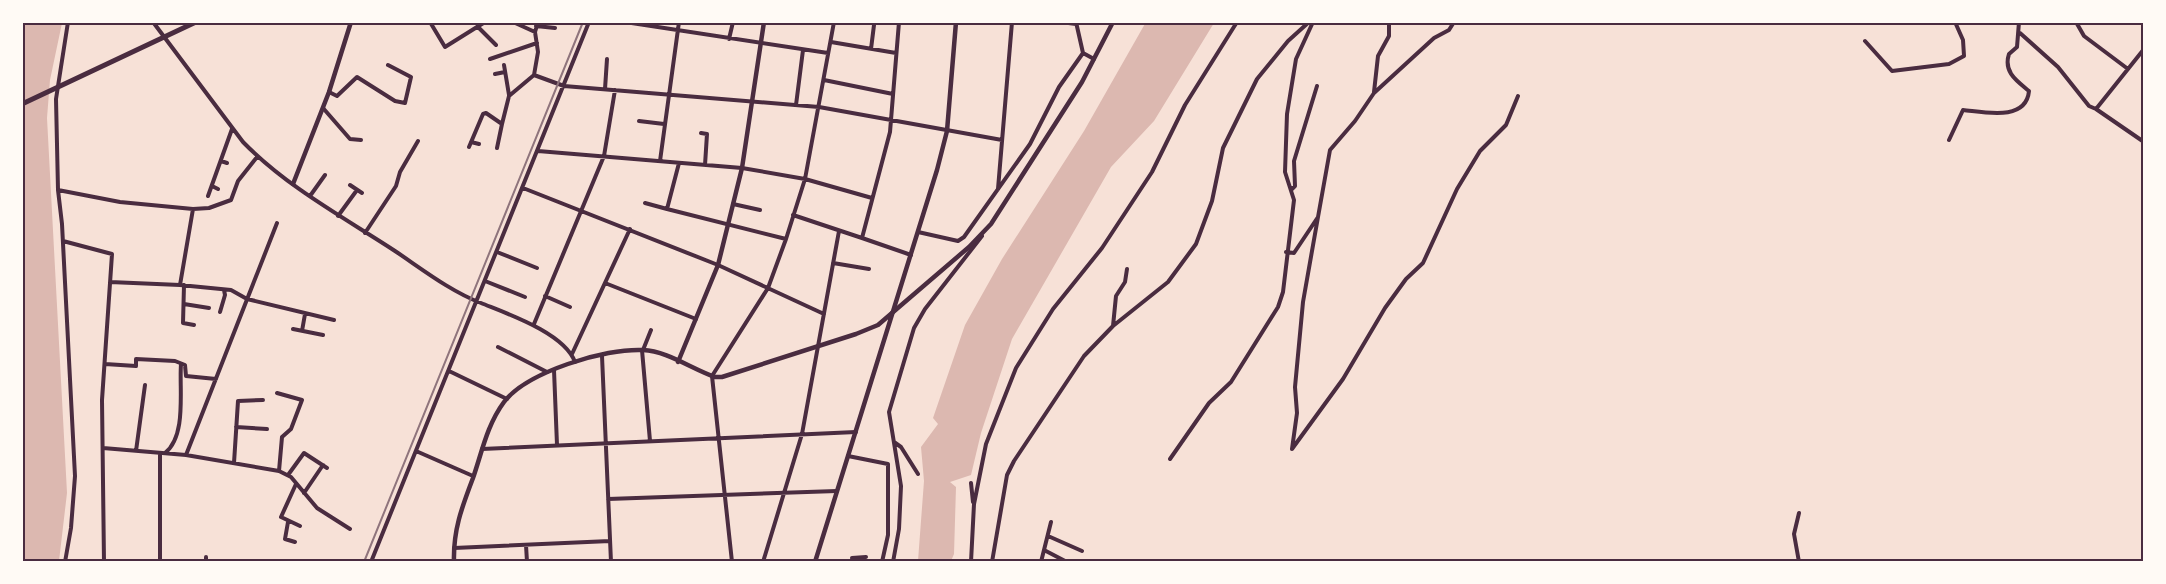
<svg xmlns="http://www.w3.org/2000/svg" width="2166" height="584" font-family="Helvetica,sans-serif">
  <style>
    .water { fill: #dcb8b0 }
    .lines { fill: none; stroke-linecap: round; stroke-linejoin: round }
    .minor { stroke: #4a2c40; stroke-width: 4 }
    .tertiary { stroke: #4a2c40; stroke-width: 4.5 }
    .secondary { stroke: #4a2c40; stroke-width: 4.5 }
    .primary { stroke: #4a2c40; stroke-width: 5 }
    .rail { stroke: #8f747c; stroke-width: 2 }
    .neatline { fill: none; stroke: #4a2c40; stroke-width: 2 }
  </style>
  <rect width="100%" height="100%" fill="#f7e1d7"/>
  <path class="water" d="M1146 22 1214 23 1154 121 1111 167 1012 339 981 433 971 475 950 482 956 487 954 554 951 561H918L924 481 921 447 938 424 933 418 965 325 1002 259 1084 131Z
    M22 23H62L50 80 47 118 67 493 59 561H23Z"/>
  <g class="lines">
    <path class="minor" d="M153 22 243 142C287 187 343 217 395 251 422 269 450 291 481 303 508 314 564 333 575 362
      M430 22 445 47 485 22
      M513 22 535 32
      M538 22 535 32 538 52 534 75 564 86 819 107 1002 140
      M625 22 828 53
      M1061 22 1076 24
      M1076 22 1083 53 1094 59
      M2076 22 2084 36 2128 69
      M536 26 555 28
      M478 27 496 45
      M2020 33 2058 67 2089 106 2096 109
      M729 39 733 22
      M1865 41 1892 71 1949 64 1964 56 1963 40 1955 22
      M831 42 896 53
      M871 49 874 25
      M2144 49 2096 109 2144 142
      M490 59 537 43
      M504 65 509 95
      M495 74 505 72
      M824 80 893 94
      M605 89 607 59
      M329 92 337 96 357 77 395 101 405 103 411 77 388 65
      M1374 92 1378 56 1389 36V22
      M796 105 803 50
      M323 108 350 139 361 140
      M639 121 664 124
      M701 133 707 134 705 165
      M1949 140 1963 110C1984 112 2026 122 2029 91 2017 81 2003 72 2009 54L2017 47 2019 22
      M471 142 479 144
      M469 147 483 114 486 113 502 124 509 96 534 75
      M497 148 502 124
      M538 151 742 168 805 179 872 198
      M221 161 227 163
      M660 161 679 22
      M679 163 667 209 786 239
      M350 185 362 193
      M212 186 218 189
      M523 188 718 265 824 314
      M998 189 1012 22
      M58 190 120 202 193 209
      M1291 190 1295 186 1294 161 1317 86
      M208 196 232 129
      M310 196 325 175
      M645 203 667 209
      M733 204 760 210
      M793 215 862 238 890 132 899 22
      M338 216 357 190
      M1318 217 1303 302 1295 387 1297 413 1292 449 1343 379 1385 308 1406 279 1423 263 1457 189 1480 151 1506 125 1518 96
      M918 232 958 241 964 237 1030 144 1059 87 1083 53
      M365 233 396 186 400 172 418 141
      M862 238 911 255
      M63 241 112 254 102 400 104 562
      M497 252 537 268
      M1286 252 1294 253 1318 217 1330 150 1355 121 1374 93 1434 38 1449 30 1454 22
      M833 263 869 269
      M485 281 525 297
      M110 282 180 285 231 290 247 299 334 320
      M605 283 696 319
      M180 285 193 209 209 208 231 200 238 181 257 157
      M184 285 183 323 194 325
      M545 296 570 307
      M184 304 209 308
      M220 312 225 295 224 290
      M534 324 604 156 615 90
      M1113 326 1116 296 1125 282 1127 269
      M293 329 323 335
      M302 331 305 314
      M498 347 547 372
      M642 350 650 441
      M643 350 651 330
      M572 354 630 229
      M602 356 611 562
      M105 364 136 366V359L175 361 185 365 186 376 216 379
      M554 370 557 445
      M449 371 507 399
      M277 393 302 400 291 429 282 437 279 471
      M236 427 267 429
      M894 442 901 447 918 474
      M103 448 186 455 279 471 291 477 317 508 350 529
      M482 449 856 432
      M136 451 145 385
      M416 451 473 476
      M160 453V562
      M165 453C187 436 179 389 181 364
      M186 455 277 223
      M848 456 888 464V535L882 562
      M1170 459 1209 403 1231 382 1278 307 1283 292 1294 200 1285 172 1287 114 1296 59 1313 22
      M234 463 238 401 263 400
      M288 475 304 453 327 468
      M971 483 973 502
      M296 484 281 517 300 526
      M304 493 323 465
      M608 499 837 491
      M288 522 285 539 295 542
      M1048 536 1082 551
      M526 545 527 562
      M454 548 610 541
      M1044 550 1067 562
      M852 558 866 557
      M65 562 71 528 75 476 62 224 58 190 56 99 68 22
      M206 562V557
      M371 562 589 22
      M732 562 712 376 768 288 786 239 805 179 834 22
      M763 562 802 434 839 231
      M893 562 899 529 901 486 889 412 914 328 925 309 982 236
      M971 562 974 504 986 444 1016 368 1053 309 1102 248 1152 172 1185 105 1237 22
      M992 562 1007 475 1014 461 1084 356 1113 326 1168 282 1196 244 1212 201 1223 148 1257 79 1288 41 1309 22
      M1041 562 1051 522
      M1799 562 1794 534 1799 513"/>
    <path class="tertiary" d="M293 184 329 92 351 22
      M892 313 969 247 991 224 1082 82 1113 22
      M678 362 718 265 742 168 764 22"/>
    <path class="secondary" d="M454 562C453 530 462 507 473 478 482 452 487 425 504 402 527 372 605 348 643 350 667 351 692 369 715 377H722L856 334 878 325 892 313
      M815 562 937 170 947 131 956 22"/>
    <path class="primary" d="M22 104 196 22"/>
    <path class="rail" d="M364 562 583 22"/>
  </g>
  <rect width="2166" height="584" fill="none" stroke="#fffaf5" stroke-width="48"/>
  <rect x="24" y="24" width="2118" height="536" class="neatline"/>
</svg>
